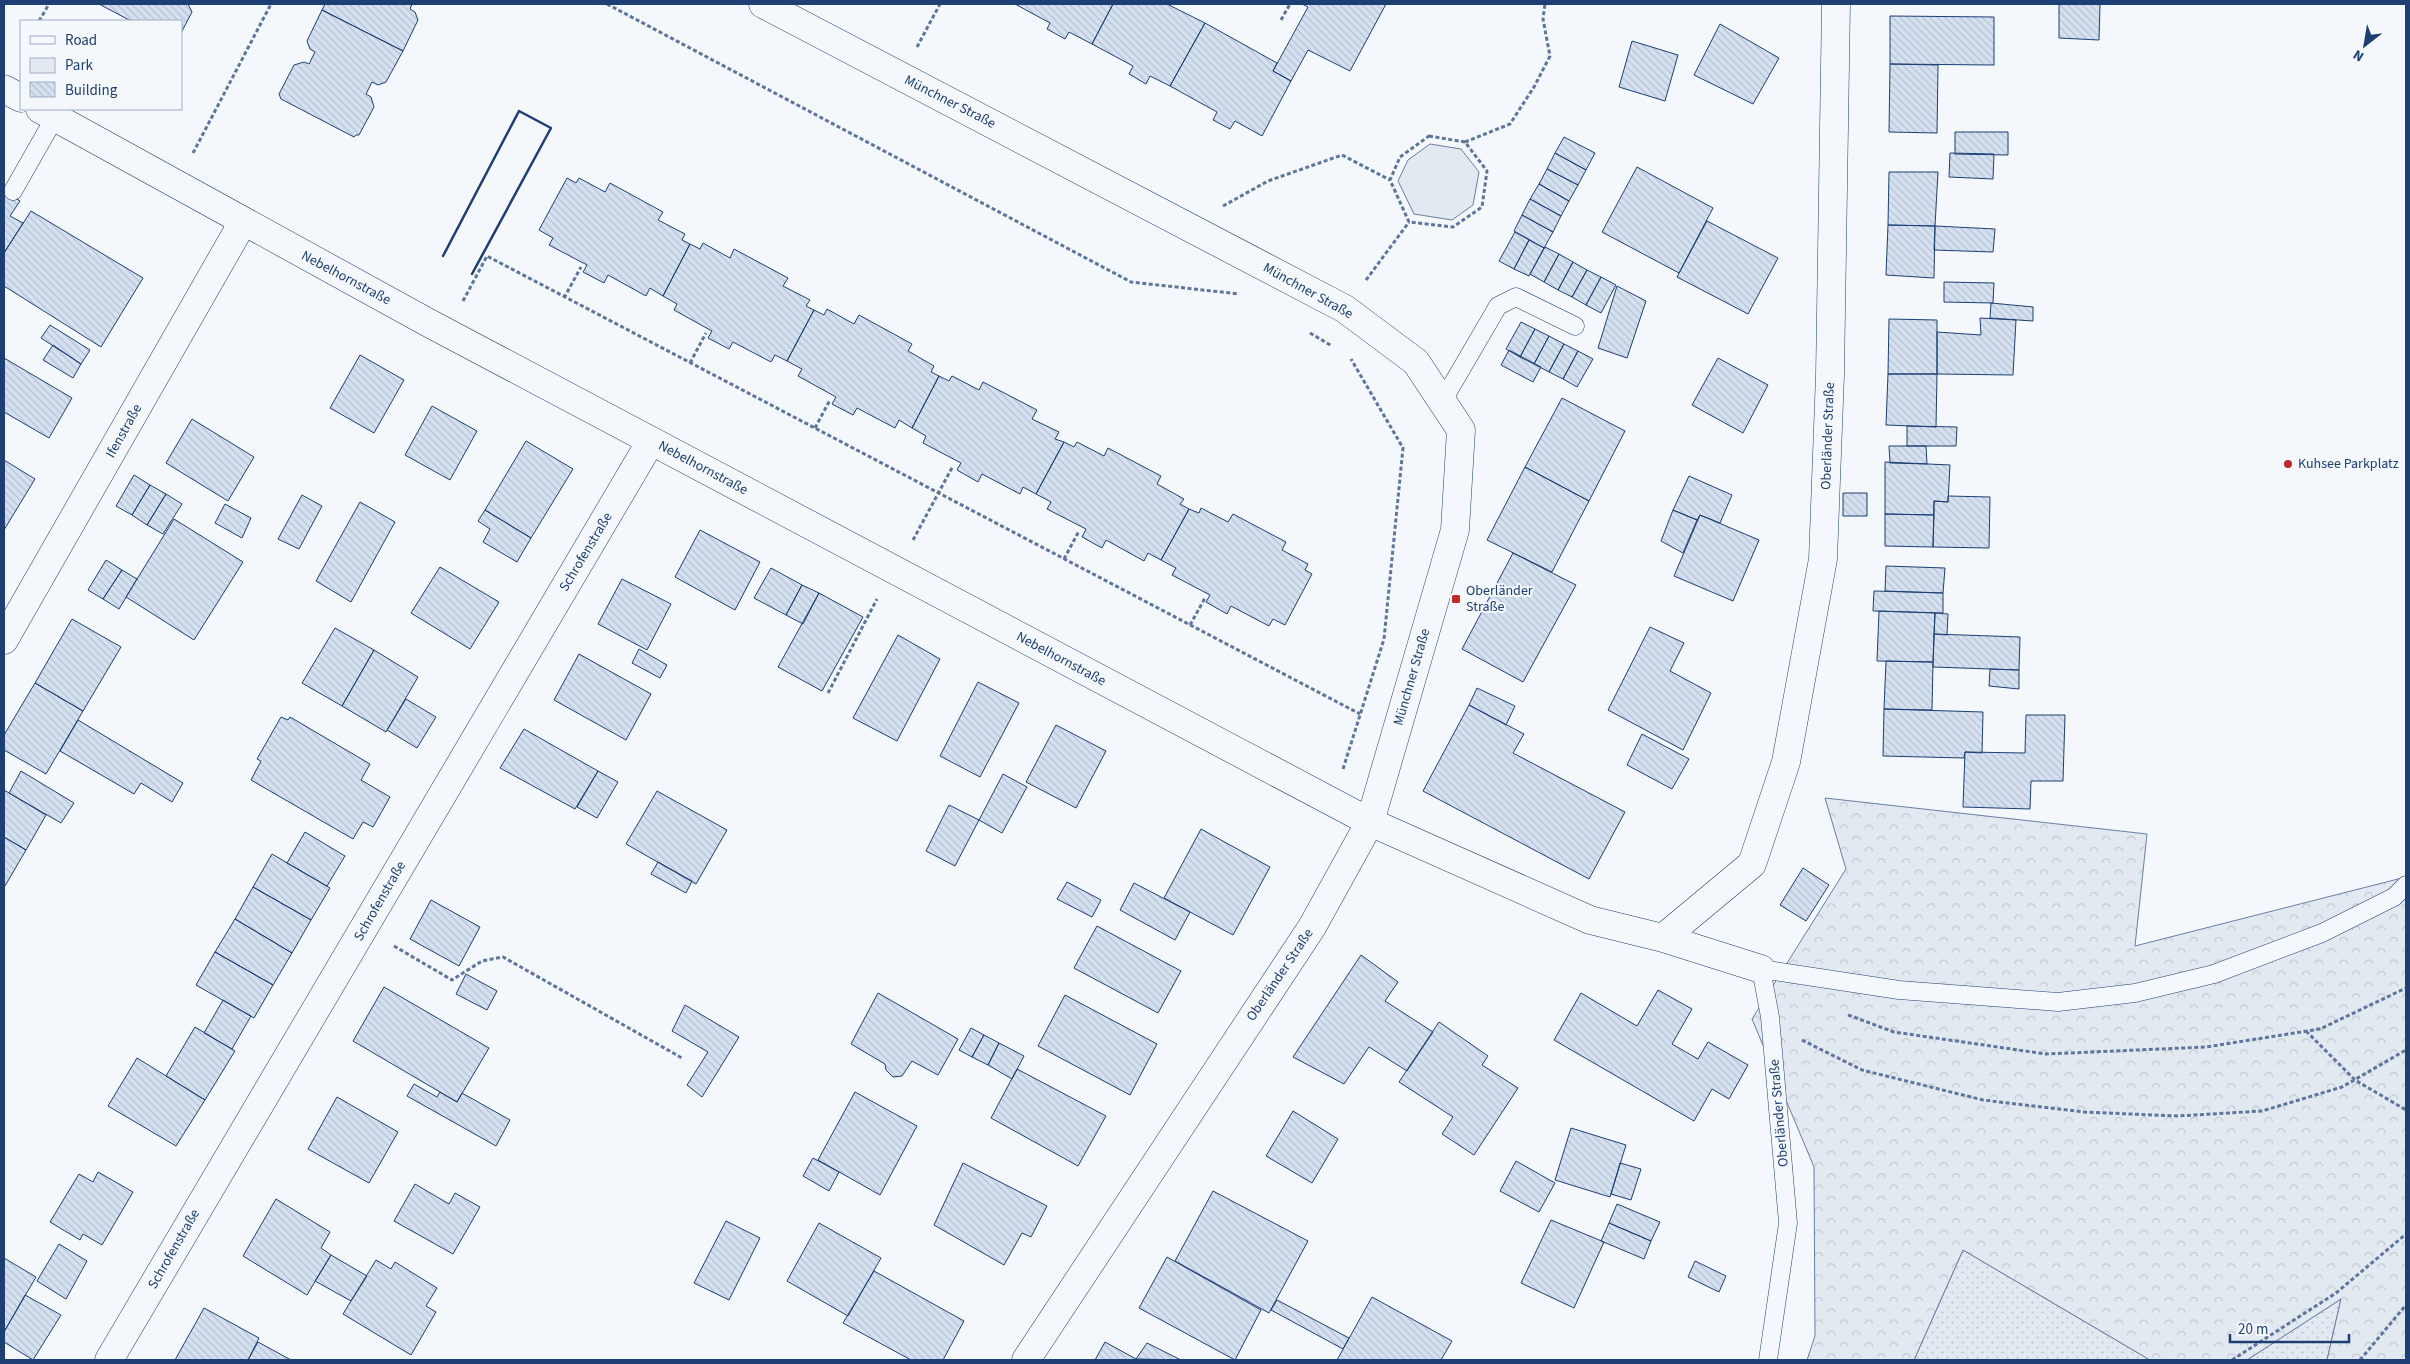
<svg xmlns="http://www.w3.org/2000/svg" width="2410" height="1364" font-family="'Source Sans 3',sans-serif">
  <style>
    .grass { fill: url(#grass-dots); stroke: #687fa3 }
    .forest { fill: url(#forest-crowns); stroke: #687fa3 }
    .green { fill: #e3e9f0; stroke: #687fa3 }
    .building { fill: url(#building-back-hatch); stroke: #1d3f73 }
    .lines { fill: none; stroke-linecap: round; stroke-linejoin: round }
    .service-casing { stroke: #1d3f73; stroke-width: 19 }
    .minor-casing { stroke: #1d3f73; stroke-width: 29 }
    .path { stroke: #5e769c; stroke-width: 3; stroke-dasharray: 4 2.5; stroke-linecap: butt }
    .service { stroke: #f4f7fb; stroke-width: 18 }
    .minor { stroke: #f4f7fb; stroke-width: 28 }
    .wall { stroke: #1d3f73; stroke-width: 2.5 }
    .poi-dot { fill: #c62828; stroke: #f4f7fb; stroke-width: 2 }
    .labels { text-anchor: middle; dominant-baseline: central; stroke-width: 4; stroke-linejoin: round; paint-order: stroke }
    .street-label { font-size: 14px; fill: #1d3f73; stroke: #f4f7fb }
    .poi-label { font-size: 14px; fill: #1d3f73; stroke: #f4f7fb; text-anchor: start }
  </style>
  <defs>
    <pattern id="grass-dots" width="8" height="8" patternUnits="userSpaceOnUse" patternTransform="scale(1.25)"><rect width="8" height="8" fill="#e3e9f0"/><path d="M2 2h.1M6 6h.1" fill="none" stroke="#c2c9d1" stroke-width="1.8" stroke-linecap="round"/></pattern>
    <pattern id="forest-crowns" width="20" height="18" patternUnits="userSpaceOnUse" patternTransform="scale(1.25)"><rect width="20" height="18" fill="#e3e9f0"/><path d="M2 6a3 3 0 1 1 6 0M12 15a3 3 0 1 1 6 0" fill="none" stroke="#c2c9d1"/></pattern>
    <pattern id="building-back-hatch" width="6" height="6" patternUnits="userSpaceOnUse" patternTransform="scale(1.25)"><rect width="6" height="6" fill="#d5e0f0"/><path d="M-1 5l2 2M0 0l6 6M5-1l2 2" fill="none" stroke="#b6c1d1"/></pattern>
  </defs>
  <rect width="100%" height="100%" fill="#f4f7fb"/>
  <path class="grass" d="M1963 1250 2150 1360H1914Z
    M2341 1299 2327 1360H2247Z"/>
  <path class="forest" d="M1825 798 2147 834 2135 946 2406 877V1360H2327L2341 1299 2247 1360H2150L1963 1250 1914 1360H1807L1815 1336 1814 1167 1752 1019 1846 869Z"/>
  <path class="green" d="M1430 144 1461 149 1479 172 1473 205 1452 220 1414 214 1398 181 1408 160Z"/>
  <path class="building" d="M99 4H188L192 12 181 33V21H131Z
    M325 4H412L410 9 415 12 418 20 403 51 322 10Z
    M1015 4H1113L1092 44 1069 32 1065 39 1047 29 1050 23Z
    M1113 4H1167L1205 23 1170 86 1150 76 1146 84 1129 74 1133 66 1092 44Z
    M1302 4H1386L1350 71 1308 50 1291 81 1273 71 1308 7Z
    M2059 4H2100L2099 40 2059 38Z
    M322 10 403 51 386 82 378 85 372 82 366 94 371 97 374 107 359 135H356L354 137 281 99 279 94 294 65 304 62 309 64 315 52 310 49 307 41Z
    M1890 16 1994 17V65L1890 64Z
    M1205 23 1277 63 1273 71 1291 81 1262 136 1235 121 1230 129 1213 120 1217 112 1170 86Z
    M1720 24 1779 58 1753 104 1694 75Z
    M1632 41 1678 55 1665 101 1619 87Z
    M1890 64 1938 65 1937 133 1889 132Z
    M1955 132H2008V155L1955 154Z
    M1564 137 1595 153 1586 170 1555 153Z
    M1555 153 1586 170 1578 185 1547 169Z
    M1950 153 1994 154 1993 179 1949 177Z
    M1637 167 1713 208 1679 273 1602 232Z
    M1547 169 1578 185 1569 201 1539 184Z
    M1889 172H1938L1935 226 1888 225Z
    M567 178 576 183 579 178 605 192 610 183 663 212 658 220 685 234 682 240 690 244 663 296 650 288 646 296 608 275 604 283 583 272 587 265 549 245 553 238 539 230Z
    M1539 184 1569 201 1561 216 1530 199Z
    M4 191 20 201 10 216 23 223 4 253Z
    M1530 199 1561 216 1553 232 1522 215Z
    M31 211 143 278 101 347 4 286V253Z
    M1522 215 1553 232 1544 248 1514 231Z
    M1707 221 1778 258 1748 314 1677 277Z
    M1888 225 1935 226 1934 278 1886 275Z
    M1935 226 1995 229 1993 252 1934 250Z
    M1515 232 1529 240 1514 269 1499 261Z
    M1529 240 1544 248 1529 276 1514 269Z
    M703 243 730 258 734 249 788 278 783 286 810 300 806 306 814 310 787 361 775 355 771 362 733 342 729 349 708 338 712 331 674 310 677 304 663 296 690 244 700 249Z
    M1545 247 1559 254 1544 282 1530 274Z
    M1559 254 1573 262 1558 290 1544 282Z
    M1573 262 1587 270 1572 297 1558 290Z
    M1587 270 1601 277 1586 305 1572 297Z
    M1601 277 1616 285 1601 313 1586 305Z
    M1944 282 1994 283 1993 303 1944 302Z
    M1617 286 1646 301 1627 358 1598 348Z
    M1991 303 2033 307V321L1990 318Z
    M827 309 854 324 859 315 912 344 908 351 934 366 931 372 939 376 912 428 899 420 895 428 857 408 853 415 832 404 836 397 798 376 802 369 787 361 814 310 824 315Z
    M1980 318 2016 320 2013 375 1937 374V332L1981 335Z
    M1889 319 1937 320V374H1888Z
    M1521 322 1535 329 1520 357 1506 349Z
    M50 325 90 350 81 364 41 338Z
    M1535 329 1549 336 1534 364 1520 357Z
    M1549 336 1564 344 1549 372 1534 364Z
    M1564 344 1578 351 1563 379 1549 372Z
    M53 345 81 364 73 378 43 360Z
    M1509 350 1541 367 1533 382 1501 365Z
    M1578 351 1593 359 1577 387 1563 379Z
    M360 355 404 380 374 433 330 408Z
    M4 358 72 398 49 438 4 412Z
    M1718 358 1768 385 1743 433 1692 405Z
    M1888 374H1937L1936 427 1886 425Z
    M939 376 949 381 952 376 979 390 983 382 1037 410 1032 419 1059 432 1055 439 1064 442 1036 494 1023 487 1020 494 982 474 978 482 957 470 961 463 923 443 926 436 912 428Z
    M1562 398 1625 431 1589 501 1525 467Z
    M432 406 477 431 450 480 405 455Z
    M192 419 254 457 228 501 166 463Z
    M1907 426 1957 427 1956 446H1907Z
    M526 441 573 469 531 538 485 510Z
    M1064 442 1074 447 1077 442 1104 456 1108 448 1161 476 1157 484 1184 499 1180 504 1189 509 1161 560 1148 553 1144 561 1106 540 1102 548 1082 537 1086 529 1047 509 1051 502 1036 494Z
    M1889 446H1926L1927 464 1890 463Z
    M4 460 35 479 4 530Z
    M1885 462 1950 465 1948 502 1934 501V515L1885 514Z
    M1525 467 1589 501 1552 572 1487 540Z
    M134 475 150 485 132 515 116 506Z
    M1689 476 1732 495 1720 523 1700 515 1697 520 1673 510Z
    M150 485 166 494 147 525 132 515Z
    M1843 493H1867V516H1843Z
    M166 494 182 504 163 534 147 525Z
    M302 495 322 506 299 549 278 539Z
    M1948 496 1990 497 1989 548 1933 547 1934 501 1948 502Z
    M360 502 395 522 351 602 316 581Z
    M225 504 251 518 242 538 215 523Z
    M1201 508 1228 522 1233 514 1286 542 1282 550 1308 564 1305 570 1312 574 1285 625 1273 619 1269 626 1231 606 1227 614 1206 602 1210 595 1172 575 1176 568 1161 560 1189 509 1199 513Z
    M485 510 531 538 517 562 483 542 490 529 478 521Z
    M1673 510 1697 520 1683 553 1661 541Z
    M1885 514 1934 515 1933 547 1885 546Z
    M1700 515 1759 540 1733 601 1674 576Z
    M174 519 243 562 194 640 126 597Z
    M700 530 760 562 735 610 675 577Z
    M1513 553 1576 585 1523 682 1462 649Z
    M106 560 122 570 103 599 88 590Z
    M1886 566 1945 568 1943 593 1885 591Z
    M440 567 499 602 470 649 411 613Z
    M771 568 802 585 786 615 754 598Z
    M122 570 137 579 119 609 103 599Z
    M622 579 671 604 647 650 598 624Z
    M802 585 819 593 803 624 786 615Z
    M1874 591 1943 593V613L1873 611Z
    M819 593 863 617 822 691 778 667Z
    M1879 611 1935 613 1933 662 1877 661Z
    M1935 613 1948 614 1947 635 1934 634Z
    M72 619 121 647 83 711 35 683Z
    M1650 627 1684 643 1670 671 1711 693 1683 750 1608 710Z
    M335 628 374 650 342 706 302 683Z
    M1934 634 2020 637 2019 670 1933 667Z
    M898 635 940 659 897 741 853 718Z
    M639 649 667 665 660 678 632 663Z
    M374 650 418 677 386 732 342 706Z
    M579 654 651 694 626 740 554 700Z
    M1886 661 1933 662 1932 710 1884 709Z
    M1990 669 2019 670V689L1989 686Z
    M978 682 1019 703 980 777 940 756Z
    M35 683 83 711 46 774 4 750V735Z
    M1477 688 1515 706 1506 725 1469 705Z
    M406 699 436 717 417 748 387 730Z
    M1469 705 1524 734 1513 753 1625 812 1589 879 1423 791Z
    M1884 709 1983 712 1982 753 1965 752 1964 758 1883 756Z
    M2026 715H2065L2063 781H2031L2030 809 1963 807 1965 752 2025 753Z
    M281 717 288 720 290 717 370 764 361 780 390 797 373 827 363 822 353 839 251 780 261 761 257 759Z
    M78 720 183 783 172 802 141 783 134 794 60 751Z
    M1056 725 1106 751 1076 808 1026 782Z
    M524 729 598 771 575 809 500 768Z
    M1642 734 1689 759 1672 789 1627 765Z
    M21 771 74 803 61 823 9 793Z
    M598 771 618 782 597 818 577 807Z
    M1003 774 1027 787 1002 833 979 820Z
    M4 790 46 815 26 850 4 837Z
    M657 791 727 830 696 884 626 844Z
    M949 805 979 820 955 866 926 851Z
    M1201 829 1270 867 1233 935 1164 898Z
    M305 832 345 856 327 886 287 863Z
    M4 837 26 850 5 886 4 885Z
    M272 854 330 888 311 920 253 887Z
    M658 862 692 881 686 893 651 874Z
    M1803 868 1829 885 1806 921 1780 905Z
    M1067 882 1101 900 1092 917 1057 899Z
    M1134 883 1190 912 1175 940 1120 910Z
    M253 887 311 920 292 953 235 919Z
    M431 900 480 927 459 966 410 939Z
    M235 919 292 953 273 985 215 952Z
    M1097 926 1181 971 1158 1013 1074 968Z
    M215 952 273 985 254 1018 196 985Z
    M1361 955 1398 982 1385 1001 1433 1032 1407 1071 1369 1047 1344 1084 1293 1057Z
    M466 974 497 991 487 1010 456 994Z
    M384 987 489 1048 457 1102 353 1041Z
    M1658 990 1692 1009 1672 1044 1698 1059 1708 1042 1748 1065 1729 1099 1712 1089 1694 1121 1554 1040 1581 993 1637 1026Z
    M878 993 958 1039 938 1075 912 1061 902 1076 893 1077 886 1070 885 1064 851 1044Z
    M1065 995 1157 1044 1130 1095 1038 1046Z
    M223 1000 251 1016 232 1049 204 1033Z
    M685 1005 739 1037 702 1097 687 1085 708 1052 672 1031Z
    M1439 1022 1488 1056 1482 1065 1518 1088 1474 1155 1442 1134 1453 1117 1399 1082Z
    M195 1027 235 1051 205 1100 166 1076Z
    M971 1028 984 1035 972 1057 959 1050Z
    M984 1035 999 1043 988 1065 972 1057Z
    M999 1043 1024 1056 1012 1079 988 1065Z
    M137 1058 205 1100 176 1146 108 1106Z
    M1017 1069 1106 1116 1078 1166 991 1118Z
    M414 1084 437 1097 440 1092 457 1102 462 1093 510 1120 496 1146 407 1096Z
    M855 1092 917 1126 880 1195 818 1160Z
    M337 1097 398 1132 369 1183 308 1149Z
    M1293 1111 1338 1139 1312 1183 1266 1156Z
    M1571 1128 1626 1145 1610 1197 1555 1180Z
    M813 1158 839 1172 829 1191 803 1176Z
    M1516 1161 1555 1183 1539 1212 1500 1191Z
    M963 1163 1047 1206 1031 1237 1022 1233 1004 1265 934 1225Z
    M1620 1163 1641 1169 1631 1200 1611 1194Z
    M98 1172 133 1192 102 1245 83 1234 80 1240 50 1222 79 1174 93 1182Z
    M415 1184 449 1204 455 1193 480 1207 453 1254 394 1221Z
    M1213 1191 1308 1241 1269 1313 1175 1261Z
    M276 1199 330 1232 321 1248 331 1255 307 1295 243 1256Z
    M1617 1204 1660 1222 1651 1241 1609 1223Z
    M1551 1220 1604 1242 1574 1308 1521 1283Z
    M726 1221 760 1238 729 1300 694 1283Z
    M819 1223 881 1258 848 1316 787 1281Z
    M1609 1223 1651 1241 1644 1259 1601 1241Z
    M59 1244 87 1261 66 1299 37 1281Z
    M331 1255 367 1276 351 1301 315 1281Z
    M1167 1257 1261 1310 1235 1360 1139 1308Z
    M4 1258 36 1277 4 1332Z
    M376 1260 391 1269 395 1262 437 1288 426 1306 436 1312 411 1355 343 1314Z
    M1695 1261 1726 1276 1719 1292 1688 1277Z
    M874 1271 964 1321 943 1360H911L843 1323Z
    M25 1295 61 1315 33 1360 4 1342V1332Z
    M1372 1297 1452 1341 1441 1360H1337Z
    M1277 1300 1349 1338 1343 1349 1271 1310Z
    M204 1308 259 1338 248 1360H175Z
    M258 1342 291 1360H248Z
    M1105 1342 1136 1359V1360H1095Z
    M1147 1343 1181 1360 1136 1359Z"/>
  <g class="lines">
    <defs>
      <path id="service" d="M13 191 55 117
        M1442 402 1498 306 1516 297 1575 326
        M1768 1360 1788 1223 1770 1017 1761 969 1899 990 2058 1002 2135 993 2214 974 2322 933 2394 897 2406 885"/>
      <path id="minor" d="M763 4 1345 309 1416 362 1461 430 1455 530 1370 822 1312 927 1026 1360
        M4 89 21 98
        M40 109 427 322 1370 822 1590 920 1663 938 1761 969
        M4 640 243 222
        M1663 938 1752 864 1786 762 1823 559 1830 375 1836 4
        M109 1360 651 441"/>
    </defs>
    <use href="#service" class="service-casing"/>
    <use href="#minor" class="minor-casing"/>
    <path class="path" d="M607 4 1131 282 1239 294
      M1281 20 1290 4
      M39 21 49 4
      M917 47 940 4
      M1429 136 1465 142 1487 171 1482 207 1453 227 1409 222 1390 180 1400 157Z
      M1465 142 1510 124 1534 87 1550 56 1543 19 1545 4
      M193 153 271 4
      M1223 206 1268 181 1342 155 1390 180
      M1366 280 1409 222
      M564 298 581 267
      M463 301 487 256 1360 714
      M1310 333 1332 346
      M690 363 706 333
      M815 428 830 400
      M913 540 953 466
      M1064 559 1079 531
      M1190 625 1205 598
      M828 693 877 599
      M1343 769 1384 639 1403 448 1351 359
      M394 946 452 980 482 961 503 957 682 1058
      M1848 1015 1894 1032 2046 1054 2206 1047 2320 1029 2406 988
      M2306 1031 2355 1080 2406 1110
      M1802 1040 1862 1070 1983 1100 2084 1112 2177 1116 2262 1111 2342 1087 2406 1050
      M2232 1360 2336 1293 2406 1234
      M2360 1360 2406 1305"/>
    <use href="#service" class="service"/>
    <use href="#minor" class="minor"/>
    <path class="wall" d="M443 256 519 111 551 128 472 274"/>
  </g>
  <g class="poi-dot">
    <circle cx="2288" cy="464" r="5"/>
    <rect x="1451" y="594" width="10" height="10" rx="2.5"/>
  </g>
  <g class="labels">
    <g class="street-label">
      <text transform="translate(950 102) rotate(27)">Münchner Straße</text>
      <text transform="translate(346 278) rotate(28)">Nebelhornstraße</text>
      <text transform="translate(1308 291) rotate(29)">Münchner Straße</text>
      <text transform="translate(124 431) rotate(-61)">Ifenstraße</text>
      <text transform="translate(1828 436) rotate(-88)">Oberländer Straße</text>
      <text transform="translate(703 468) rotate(28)">Nebelhornstraße</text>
      <text transform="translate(586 552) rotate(-59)">Schrofenstraße</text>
      <text transform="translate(1061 659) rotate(28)">Nebelhornstraße</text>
      <text transform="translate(1412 677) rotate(-74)">Münchner Straße</text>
      <text transform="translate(380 901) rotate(-60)">Schrofenstraße</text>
      <text transform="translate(1280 975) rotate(-56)">Oberländer Straße</text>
      <text transform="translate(1779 1113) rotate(-95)">Oberländer Straße</text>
      <text transform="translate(174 1249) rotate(-60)">Schrofenstraße</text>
    </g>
    <g class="poi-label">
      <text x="2298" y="464">Kuhsee Parkplatz</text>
      <text x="1466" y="591">Oberländer<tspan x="1466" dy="16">Straße</tspan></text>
    </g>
  </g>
  <rect width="2410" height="1364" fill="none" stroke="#1d3f73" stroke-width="10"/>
  <rect x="20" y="20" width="162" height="90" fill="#f4f7fb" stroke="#9eadc5"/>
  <rect x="30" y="36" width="25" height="8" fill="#f4f7fb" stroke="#9eadc5"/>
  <text x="65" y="45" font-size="15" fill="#1d3f73">Road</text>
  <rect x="30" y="58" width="25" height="15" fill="#e3e9f0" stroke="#9eadc5"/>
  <text x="65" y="70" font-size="15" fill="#1d3f73">Park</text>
  <rect x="30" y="82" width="25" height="15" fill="url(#building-back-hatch)" stroke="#9eadc5"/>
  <text x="65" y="95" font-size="15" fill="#1d3f73">Building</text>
  <g transform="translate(2365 45) rotate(211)" stroke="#f4f7fb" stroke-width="4" paint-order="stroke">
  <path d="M0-4L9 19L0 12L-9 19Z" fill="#1d3f73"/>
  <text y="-8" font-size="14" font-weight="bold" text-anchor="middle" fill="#1d3f73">N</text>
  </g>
  <path d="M2230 1334v8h119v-8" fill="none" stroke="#1d3f73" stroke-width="2.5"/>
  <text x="2238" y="1334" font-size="15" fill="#1d3f73" stroke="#f4f7fb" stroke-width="4" paint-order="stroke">20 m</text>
</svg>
